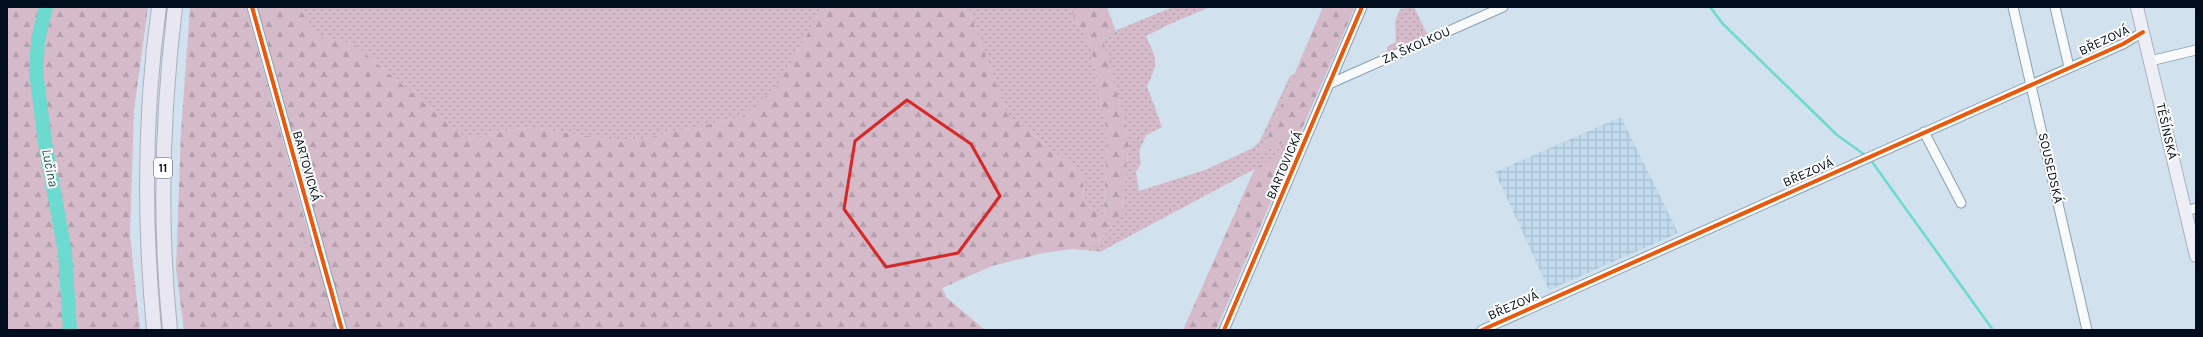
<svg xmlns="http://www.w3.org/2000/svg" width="2203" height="337" font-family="Karla,sans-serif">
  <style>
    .industrial { fill: url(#industrial-grid) }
    .green { fill: url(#green-dots) }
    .forest { fill: url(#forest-firs) }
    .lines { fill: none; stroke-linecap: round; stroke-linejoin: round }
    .stream { stroke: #6cdace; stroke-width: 2.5 }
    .river { stroke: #6cdace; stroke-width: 14 }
    .minor-casing { stroke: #8da2b1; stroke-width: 11 }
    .major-casing { stroke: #aab0bf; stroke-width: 14 }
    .highway-casing { stroke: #aab0bf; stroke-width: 16 }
    .minor { stroke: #f8fafc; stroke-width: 9 }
    .major { stroke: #eeeff6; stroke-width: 12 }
    .highway { stroke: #e8e7f1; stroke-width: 14 }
    .cycleway-casing { stroke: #fff; stroke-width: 6 }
    .cycleway { stroke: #e8590c; stroke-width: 4 }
    .marked { fill: none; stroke: #d62828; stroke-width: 3; stroke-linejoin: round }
    .labels { text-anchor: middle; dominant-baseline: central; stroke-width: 4; stroke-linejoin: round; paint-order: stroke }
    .shield { fill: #fff; stroke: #4c5661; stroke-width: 1 }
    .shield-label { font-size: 12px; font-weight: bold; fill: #000e1d }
    .street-label { font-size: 13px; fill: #000e1d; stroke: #fff }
    .water-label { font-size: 14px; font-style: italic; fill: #1d5950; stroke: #fff }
  </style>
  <defs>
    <pattern id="industrial-grid" width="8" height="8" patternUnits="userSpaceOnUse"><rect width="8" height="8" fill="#c1daec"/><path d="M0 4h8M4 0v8" fill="none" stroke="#a4baca"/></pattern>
    <pattern id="green-dots" width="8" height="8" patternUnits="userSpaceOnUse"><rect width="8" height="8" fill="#d5bac9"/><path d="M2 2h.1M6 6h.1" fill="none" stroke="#b59fac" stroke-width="1.8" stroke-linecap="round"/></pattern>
    <pattern id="forest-firs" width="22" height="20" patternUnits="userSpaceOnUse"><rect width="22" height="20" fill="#d5bac9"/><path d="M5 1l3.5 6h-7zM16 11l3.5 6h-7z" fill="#b59fac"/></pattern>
  </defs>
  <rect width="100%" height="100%" fill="#d1e1ed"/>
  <path class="industrial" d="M1621 117 1678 233 1549 290 1495 172Z"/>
  <path class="green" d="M299 7H820V12L778 85 742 117 628 142 525 127 467 139 355 45 316 35Z
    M968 7H1069L1091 48 1107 134 1104 216 1085 205 1082 174 1007 114Z
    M1173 7H1210L1172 23 1146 36C1157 60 1159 62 1147 86L1162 127 1146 135 1139 152 1141 164 1136 172 1139 191 1205 170 1253 148 1260 141 1290 76 1294 74 1261 152 1299 136 1294 148 1100 252 1086 250 1099 242 1122 212 1129 141 1103 39 1117 34V30Z
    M1414 7 1428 36 1387 55V47L1396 42 1395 22 1400 9Z"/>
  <path class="forest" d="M7 7H148L134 110 130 235 140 330H7Z
    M190 7H246L309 235 318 230 252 7H299L316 35 355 45 467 139 525 127 628 142 742 117 778 85 820 12V7H968L1007 114 1082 174 1085 205 1104 216 1107 134 1091 48 1069 7H1107L1117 34 1103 39 1129 141 1122 212 1097 244 1086 250 1071 249 1043 253 992 266 942 288 947 298 985 330H184L176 269 181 132Z
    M1323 7H1355L1299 136 1261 152Z
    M1294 148 1216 330H1183L1255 168Z"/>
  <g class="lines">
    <path class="stream" d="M1710 7 1723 24 1837 135 1865 155
      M1870 159 1993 330
      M61 330 69 326"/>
    <path class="river" d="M46 7 38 40 36 72 45 142 65 253 70 330"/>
    <defs>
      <path id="minor" d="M252 7 342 330
        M2013 7 2087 330
        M2055 7 2069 67
        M2150 61 2196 50
        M1329 84 1503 7
        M1924 132 1961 203
        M2186 211 2196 208
        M1224 330 1362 7
        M1482 330 2123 44 2143 32"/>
      <path id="major" d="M2137 7 2196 256"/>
      <path id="highway" d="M154 330C144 223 144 114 159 7
        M170 330C159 222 162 115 175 7"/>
    </defs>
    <use href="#minor" class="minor-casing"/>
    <use href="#major" class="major-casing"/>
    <use href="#highway" class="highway-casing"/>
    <use href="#minor" class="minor"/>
    <use href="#major" class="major"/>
    <use href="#highway" class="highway"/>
    <defs>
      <path id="cycleway" d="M252 7 342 330
        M1224 330 1362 7
        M1482 330 2123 44 2143 32"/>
    </defs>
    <use href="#cycleway" class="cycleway-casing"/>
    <use href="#cycleway" class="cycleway"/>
  </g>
  <path class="marked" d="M907 100 971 144 1000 196 958 253 886 267 844 209 855 141Z"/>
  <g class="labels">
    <rect class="shield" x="154" y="158" width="18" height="20" rx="3"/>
    <g class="shield-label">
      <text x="163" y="168">11</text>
    </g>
    <g class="street-label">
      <text transform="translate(2104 40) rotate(-25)">BŘEZOVÁ</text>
      <text transform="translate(1416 45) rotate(-24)">ZA ŠKOLKOU</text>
      <text transform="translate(2167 131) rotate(77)">TĚŠÍNSKÁ</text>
      <text transform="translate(1284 165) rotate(-67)">BARTOVICKÁ</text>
      <text transform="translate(307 166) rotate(74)">BARTOVICKÁ</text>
      <text transform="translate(2051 168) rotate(77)">SOUSEDSKÁ</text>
      <text transform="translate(1808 172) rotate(-24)">BŘEZOVÁ</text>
      <text transform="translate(1513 305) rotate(-24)">BŘEZOVÁ</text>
    </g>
    <g class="water-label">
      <text transform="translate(50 168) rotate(79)">Lučina</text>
    </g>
  </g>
  <rect width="2203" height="337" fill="none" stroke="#000e1d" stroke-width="16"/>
</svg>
